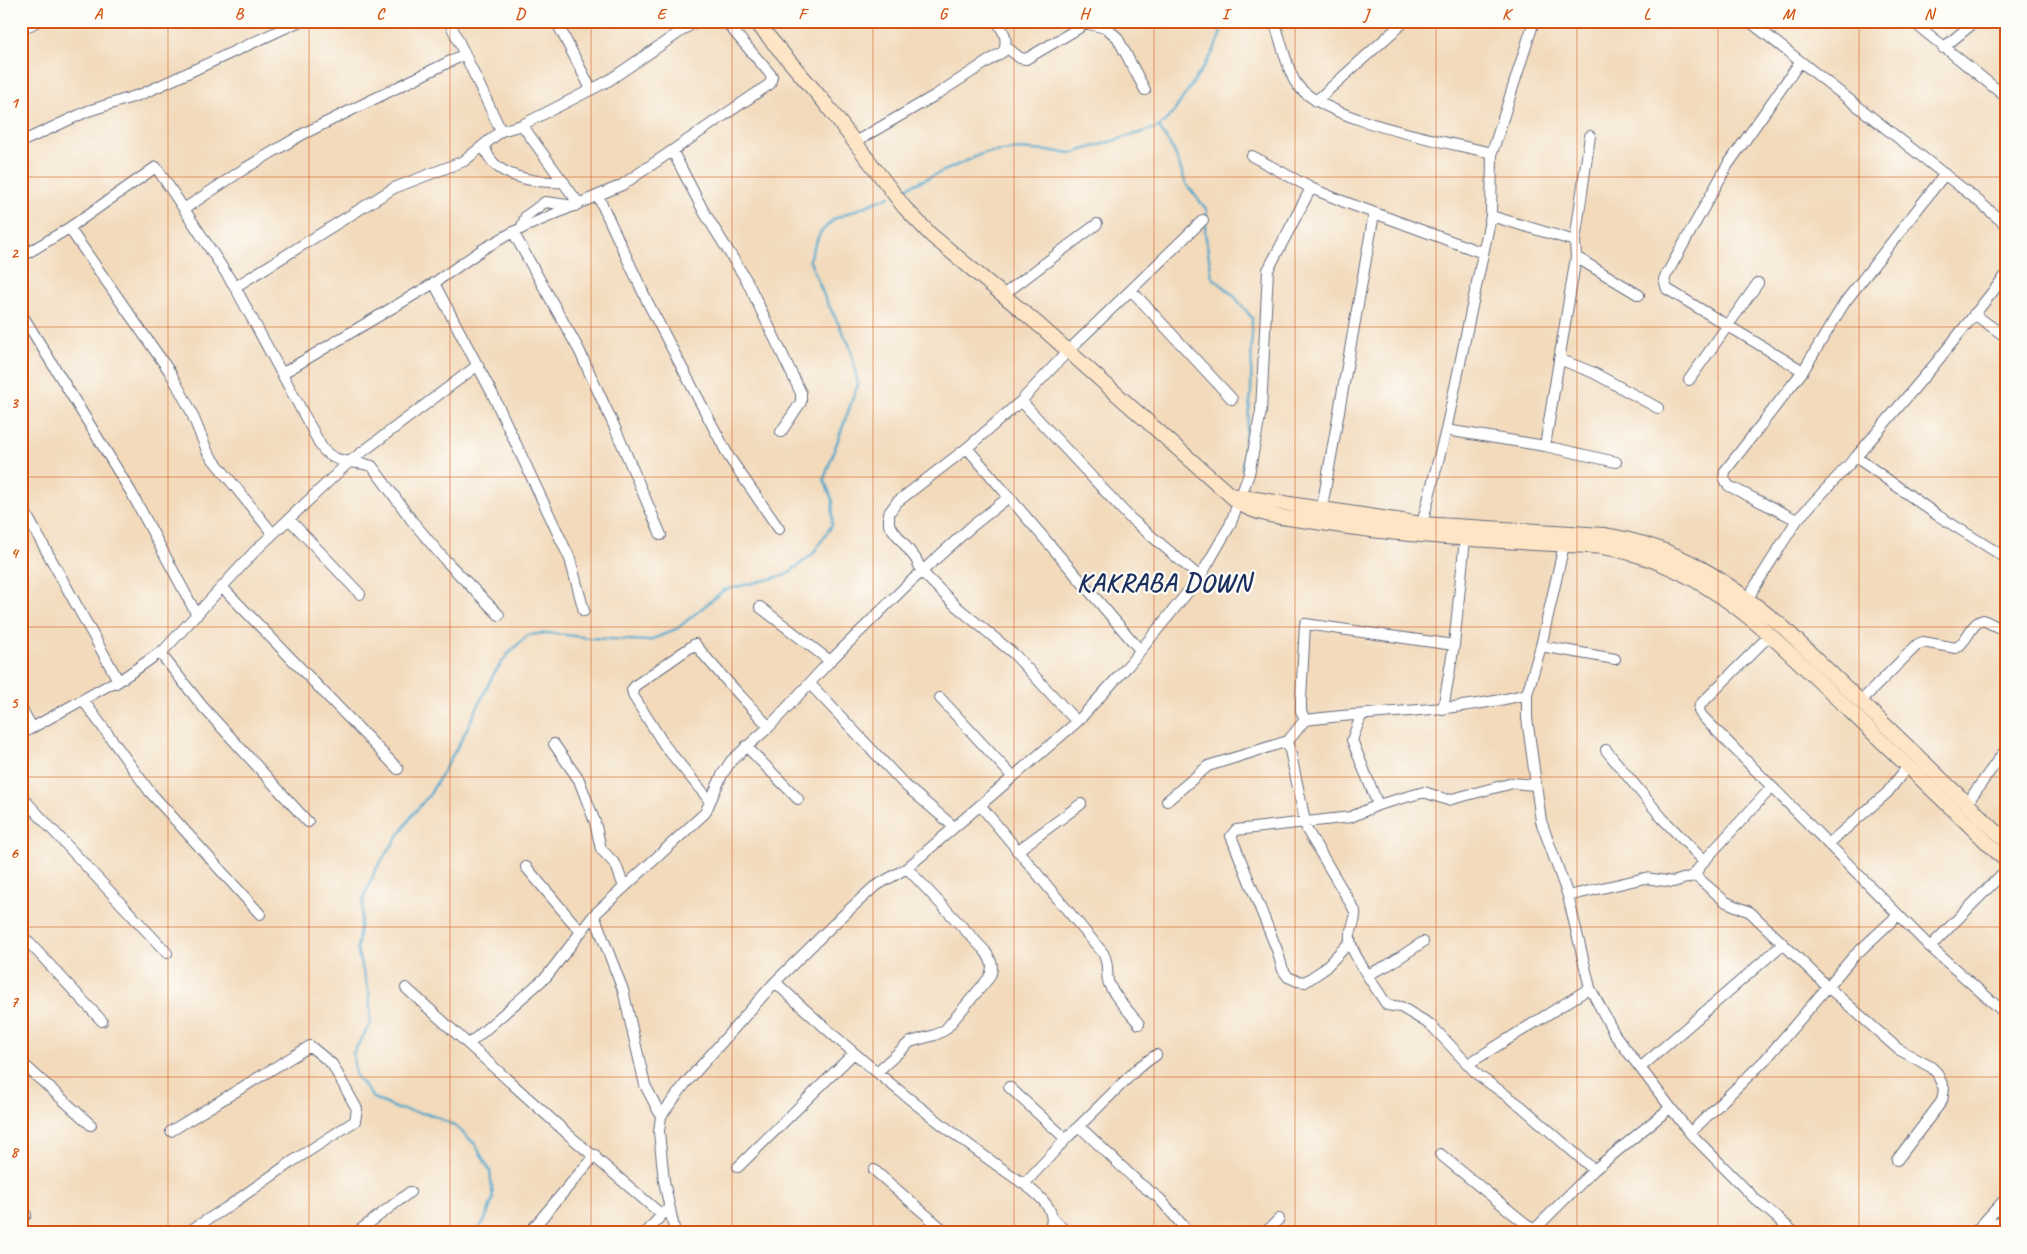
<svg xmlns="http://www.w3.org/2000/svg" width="2027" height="1254" font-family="Caveat,sans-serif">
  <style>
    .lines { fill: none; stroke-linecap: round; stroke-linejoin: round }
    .stream { stroke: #4da6ca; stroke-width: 2.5 }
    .street-casing { stroke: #666b7f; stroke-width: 12 }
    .secondary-casing { stroke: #666b7f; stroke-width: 16 }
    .street { stroke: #fff; stroke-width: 10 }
    .secondary { stroke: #fde5c5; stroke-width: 14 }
    .grid { fill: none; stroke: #d45514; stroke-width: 1; stroke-opacity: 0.55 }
    .labels { text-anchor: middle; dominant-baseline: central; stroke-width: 4.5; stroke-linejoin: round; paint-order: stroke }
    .district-label { font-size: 26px; font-weight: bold; letter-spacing: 1px; fill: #1b2f5e; stroke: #fdfcf7 }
    .neatline { fill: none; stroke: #d45514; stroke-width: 2 }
    .grid-label { font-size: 16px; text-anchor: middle; font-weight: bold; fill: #d45514 }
  </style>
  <rect width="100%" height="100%" fill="#fdfcf7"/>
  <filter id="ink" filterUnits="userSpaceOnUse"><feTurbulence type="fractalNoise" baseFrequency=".02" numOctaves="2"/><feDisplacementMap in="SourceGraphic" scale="10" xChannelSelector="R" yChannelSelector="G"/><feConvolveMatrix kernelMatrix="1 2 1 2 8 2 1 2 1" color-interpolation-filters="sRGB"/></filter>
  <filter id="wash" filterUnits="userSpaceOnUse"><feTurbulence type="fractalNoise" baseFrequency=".0096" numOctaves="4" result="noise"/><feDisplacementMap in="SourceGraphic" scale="20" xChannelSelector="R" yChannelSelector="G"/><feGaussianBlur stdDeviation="1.12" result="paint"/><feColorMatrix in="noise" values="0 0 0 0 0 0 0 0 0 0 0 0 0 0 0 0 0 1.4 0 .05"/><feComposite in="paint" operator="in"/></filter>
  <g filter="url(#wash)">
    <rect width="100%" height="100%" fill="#f2dabb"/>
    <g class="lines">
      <path class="stream" d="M1159 127 1175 153 1186 184 1207 210 1205 232 1212 277 1234 296 1252 318 1251 393 1242 469
        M899 191 984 153 1020 149 1073 153 1159 127 1173 113 1212 54 1221 33 1217 21
        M475 1233 484 1222 493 1199 490 1171 475 1144 455 1126 433 1115 398 1109 373 1098 355 1074 353 1053 371 1023 369 992 357 950 364 897 376 869 413 814 430 794 462 739 493 675 507 655 528 635 549 633 590 638 649 641 678 628 724 590 786 575 813 554 832 525 833 502 824 479 858 384 850 346 825 298 809 259 820 233 834 219 890 196"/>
    </g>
  </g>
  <g filter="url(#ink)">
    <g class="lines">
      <defs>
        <path id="street" d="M449 21 501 131
          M556 21 591 89
          M1274 21C1281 40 1285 62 1294 80 1315 120 1448 142 1492 153
          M1749 21 1976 199 2006 225
          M1912 21 2006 97
          M1084 23 1106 28 1117 37 1145 90
          M21 30 38 21
          M1005 46 1020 58 1026 59 1079 28 1083 21
          M1943 48 1976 21
          M1800 62 1727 166 1664 279 1667 289 1803 371
          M1316 101 1405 21
          M522 125 579 204
          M21 142 88 111 142 94 300 21
          M855 142 934 96 1004 51C1008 38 1004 32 997 21
          M485 147C492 178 537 183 564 182
          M673 152 704 212 747 281 801 393V402L781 432
          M1252 156 1311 188 1342 201 1483 253
          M598 196 648 303 729 457 779 529
          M184 209 235 287 322 448C336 465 353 460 372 466L413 522 445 560 499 615
          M1491 216 1575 241
          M69 228 170 372 190 409 208 453 273 534
          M521 229 526 216 545 202 575 206
          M513 232 579 350 615 428 661 535
          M21 257 69 228 156 167 184 209 244 169 303 134 465 54
          M1576 257 1639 295
          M434 283 483 249 513 232 622 185 770 84 772 76 725 21
          M235 287 394 188 464 161 501 131 522 125 608 81 696 21
          M1131 290 1232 399
          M1003 295 1097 224
          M21 313 131 492 197 615
          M1974 314 2006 337
          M1559 359 1594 373 1658 408
          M283 373 434 283 492 393 570 559 584 611
          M1689 380 1758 283
          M1021 401 1130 518 1200 577
          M1446 430 1545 446 1616 462
          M1545 446 1576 257 1575 241 1590 136
          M967 448 1140 650
          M1856 457 1937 515 2006 558
          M21 505 118 680 21 734
          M1321 513 1374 214
          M289 519 360 594
          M1797 520 1729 486 1724 479 1725 471 1803 371 1845 302 1945 174
          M1422 524 1446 430 1491 216 1492 153 1534 21
          M1564 545 1541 646 1527 694V718L1541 821 1568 896 1590 988 1615 1035 1690 1133 1755 1199 1795 1233
          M222 587 398 769
          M1744 604 1797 520 1856 457 1935 364 2006 275
          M760 607 830 661
          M1770 635 1700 705 1699 711 1702 716 1930 947 2006 1014
          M1454 645 1305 624 1301 699V711L1305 720C1379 710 1454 713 1527 694
          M1541 646 1615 659
          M160 653 203 707 308 822
          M116 683 165 649 255 551 349 462 478 365
          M810 684 906 786 953 826
          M940 698 1013 777
          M83 700 150 792 260 914
          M1861 701 1918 644 1923 642 1956 648C1968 642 1970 623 1983 620L2006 631
          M21 708 32 727
          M1443 709 1454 645 1465 539
          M1361 716 1352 740 1378 805
          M1077 722 1014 654 956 606 922 572 916 559 889 525V513L897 502 967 448 1021 401 1069 350 1203 220
          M1288 741 1307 830 1355 911C1356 922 1352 925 1350 934 1348 947 1362 965 1367 975
          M554 744 579 780 595 822 601 849 616 865 624 887
          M746 746 798 799
          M1606 750 1663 819 1704 861
          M21 796 167 953
          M710 801 665 746 634 697 632 690 636 685 695 644C718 673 744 699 769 727
          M1167 801 1208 766 1288 741 1305 720
          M1967 803 2006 749
          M980 805 1103 953C1109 963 1106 970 1108 981 1111 993 1131 1014 1139 1024
          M1828 844 1887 793 1908 766
          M1017 851 1081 804
          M526 867 581 932
          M1693 876 1704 861 1772 787
          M1568 896 1645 878 1673 882 1693 876 1698 878 1726 902 1750 912 1828 987 1898 1049 1931 1067 1937 1073 1944 1089 1942 1101 1897 1160
          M594 915 623 990 645 1085 661 1116
          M21 934 102 1021
          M1350 942 1323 970 1305 982 1297 981 1288 977 1283 970 1277 950 1231 836 1236 830 1351 817 1378 805 1424 792 1448 800 1513 783 1534 785
          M1423 942 1388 965 1367 975 1387 1005 1401 1007 1431 1025 1478 1075 1521 1106 1594 1170
          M1930 947 2006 870
          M775 982C853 1055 936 1124 1024 1184
          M406 988 570 1136 662 1215
          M469 1044 547 976 594 915 705 813 722 775 731 761 769 727 830 661 908 584 971 527 1009 497
          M21 1062 91 1125
          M1468 1064 1590 988
          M1640 1068 1783 944
          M877 1072 910 1042 935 1035 945 1030 988 979C995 968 992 961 985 951L907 868
          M1009 1087 1066 1139
          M1079 1126 1139 1183 1160 1199 1189 1233
          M171 1131 310 1046 332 1064 357 1109 355 1121 290 1163 226 1208 186 1233
          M1690 1133 1766 1059 1853 957 1898 915
          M1440 1154 1537 1233
          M738 1167 854 1053
          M874 1170 947 1233
          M21 1211 26 1215
          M1052 1217 1067 1233
          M1981 1225 2006 1222
          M356 1233 410 1192
          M529 1233 595 1155
          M646 1233 665 1211
          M675 1233 664 1181 659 1132 661 1116 685 1084 775 982 838 920 874 887 907 868 1077 722 1127 667 1200 577 1230 525 1249 474 1261 411 1268 270 1311 188
          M1047 1233C1062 1213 1039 1195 1024 1184L1066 1139 1139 1067 1156 1055
          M1265 1233 1279 1219
          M1531 1233 1594 1170 1670 1108
          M1974 1233 2006 1198"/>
        <path id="secondary" d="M755 21 825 103 904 207 931 235 1039 325 1239 503C1260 517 1291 518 1316 522 1411 538 1507 541 1603 547 1709 564 1776 641 1850 711 1902 761 1954 810 2006 861
          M1230 495 1422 524 1604 535C1680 547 1726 580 1784 628L2006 841"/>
      </defs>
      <use href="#street" class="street-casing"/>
      <use href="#secondary" class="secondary-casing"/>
      <use href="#street" class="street"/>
      <use href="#secondary" class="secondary"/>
    </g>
  </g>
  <path class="grid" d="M168 21V1233M309 21V1233M450 21V1233M591 21V1233M732 21V1233M873 21V1233M1014 21V1233M1154 21V1233M1295 21V1233M1436 21V1233M1577 21V1233M1718 21V1233M1859 21V1233M21 177H2006M21 327H2006M21 477H2006M21 627H2006M21 777H2006M21 927H2006M21 1077H2006"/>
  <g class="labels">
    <g class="district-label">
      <text x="1164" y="582">KAKRABA DOWN</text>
    </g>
  </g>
  <rect width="2027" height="1254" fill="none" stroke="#fdfcf7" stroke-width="55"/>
  <rect x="28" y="28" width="1972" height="1198" class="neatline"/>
  <g class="grid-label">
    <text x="98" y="19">A</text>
    <text x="239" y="19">B</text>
    <text x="380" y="19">C</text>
    <text x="520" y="19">D</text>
    <text x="661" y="19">E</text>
    <text x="802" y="19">F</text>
    <text x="943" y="19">G</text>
    <text x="1084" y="19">H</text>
    <text x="1225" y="19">I</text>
    <text x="1366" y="19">J</text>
    <text x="1506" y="19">K</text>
    <text x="1647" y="19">L</text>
    <text x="1788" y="19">M</text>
    <text x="1929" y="19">N</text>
    <text x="14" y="108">1</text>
    <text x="14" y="258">2</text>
    <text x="14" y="408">3</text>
    <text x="14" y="558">4</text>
    <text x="14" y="708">5</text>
    <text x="14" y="858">6</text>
    <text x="14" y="1007">7</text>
    <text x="14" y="1157">8</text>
  </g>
</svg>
